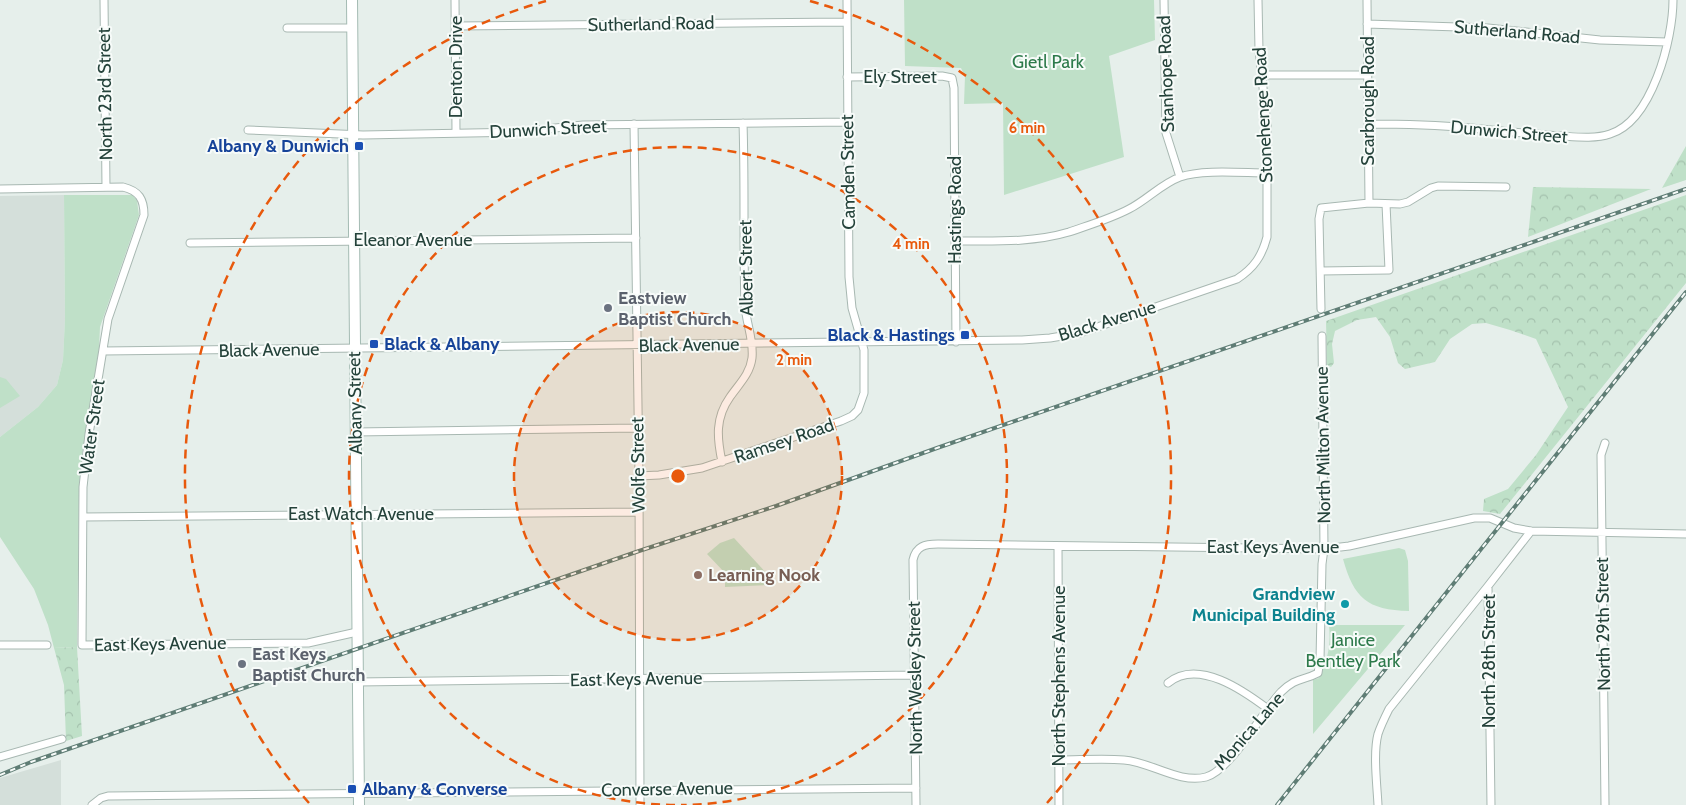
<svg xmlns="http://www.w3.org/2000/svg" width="1686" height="805" font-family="Cabin,sans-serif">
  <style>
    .built { fill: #d4dfda }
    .green { fill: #bfe0c8 }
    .forest { fill: url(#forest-crowns) }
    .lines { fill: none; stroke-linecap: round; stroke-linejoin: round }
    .street-casing { stroke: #a8b8b2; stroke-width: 9 }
    .secondary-casing { stroke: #a4bbb3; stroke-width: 12 }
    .street { stroke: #fff; stroke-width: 7 }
    .secondary { stroke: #fff; stroke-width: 10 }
    .rail-casing { stroke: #5f7d75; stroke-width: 4 }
    .rail { stroke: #f7fbf9; stroke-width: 2; stroke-dasharray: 5.5; stroke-linecap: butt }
    .ring { fill: none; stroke: #e8590c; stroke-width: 2.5; stroke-dasharray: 9 6 }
    .transit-dot { fill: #1a4fb4; stroke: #f7fbf9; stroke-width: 2 }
    .worship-dot { fill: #6b7280; stroke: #f7fbf9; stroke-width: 2 }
    .education-dot { fill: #8d6e63; stroke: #f7fbf9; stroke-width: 2 }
    .culture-dot { fill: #0f9aa8; stroke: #f7fbf9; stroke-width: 2 }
    .labels { text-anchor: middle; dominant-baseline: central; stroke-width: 4; stroke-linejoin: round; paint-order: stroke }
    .street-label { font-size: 18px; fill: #24423a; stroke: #f7fbf9 }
    .park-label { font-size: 18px; fill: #2d7a4b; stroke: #f7fbf9 }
    .transit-label { font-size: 18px; font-weight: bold; fill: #164399; stroke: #f7fbf9; text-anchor: end }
    .worship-label { font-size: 18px; font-weight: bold; fill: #5b616d; stroke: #f7fbf9; text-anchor: start }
    .education-label { font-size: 18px; font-weight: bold; fill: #785e54; stroke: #f7fbf9; text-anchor: start }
    .culture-label { font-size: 18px; font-weight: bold; fill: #0d838f; stroke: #f7fbf9; text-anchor: end }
    .centre { fill: #e8590c; stroke: #f7fbf9; stroke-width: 2.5 }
    .ring-label { font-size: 15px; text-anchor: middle; font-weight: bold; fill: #e8590c; stroke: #f7fbf9; stroke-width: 4; stroke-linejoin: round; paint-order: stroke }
  </style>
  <defs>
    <pattern id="forest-crowns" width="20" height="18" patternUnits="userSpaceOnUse" patternTransform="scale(1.25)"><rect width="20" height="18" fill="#bfe0c8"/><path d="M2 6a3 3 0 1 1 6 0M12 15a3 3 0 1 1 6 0" fill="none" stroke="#a4c1ad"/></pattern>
  </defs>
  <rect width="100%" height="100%" fill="#e6efeb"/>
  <path class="built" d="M64 195 65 319 63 360 57 385 38 407 0 437V196Z
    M61 760V805H0V778Z"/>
  <path class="green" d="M904 0H1154L1155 40 1109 56 1124 157 1004 195 1003 103 964 104 965 76 961 68 905 66Z
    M64 195H133L137 201 139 215 100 327 99 349 81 461 79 491 77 647 54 648 48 625 34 589 0 537V437L38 407 57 385 63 360 65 319Z
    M0 377 6 379 20 396 0 408Z
    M734 538 769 576 770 585 725 587V573L707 554 720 543Z
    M1399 548 1405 550 1408 561 1409 611C1367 610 1354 598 1343 559Z
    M1329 625H1405L1313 734V680L1319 678C1328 658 1331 647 1329 625Z"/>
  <path class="forest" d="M1686 146V180L1662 188Z
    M1533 187 1651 189 1528 237Z
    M1686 195V283L1500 514 1483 511 1484 499 1508 489 1536 455 1568 407 1536 339 1510 330 1486 323 1472 324 1450 339 1435 362 1405 369 1398 363 1390 337 1376 317 1357 320 1335 331 1332 344 1334 363 1331 367 1327 365 1326 321Z
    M77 647 82 736 66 741 64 685 54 648Z"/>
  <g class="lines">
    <defs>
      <path id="street" d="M104 0 106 187
        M455 0 456 133
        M1164 0 1166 133 1180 177
        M1367 0 1369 203
        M1367 24 1488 28 1600 40 1667 42
        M456 26 847 22
        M287 28H352
        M1262 75H1368
        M847 77 942 76 952 78 954 88 956 342
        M634 124 639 476 640 805
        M1368 124C1402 124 1437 125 1470 128 1501 131 1531 134 1561 136 1577 137 1595 139 1610 134 1652 121 1673 39 1673 0
        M248 130 363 135 518 132 583 125 848 122
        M0 189 123 187C139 191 144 199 144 215L108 319 89 434 83 487 82 645 308 643 357 632
        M955 241C993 241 1032 243 1069 232 1089 225 1110 219 1129 209 1147 200 1161 184 1180 177 1203 169 1243 173 1267 173
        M190 243 636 238
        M1321 271 1389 270 1386 204
        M1321 309 1319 219 1321 208 1369 203 1400 204 1408 202 1431 188 1438 186 1506 187
        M103 351 1022 340 1050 338 1080 333 1237 279C1254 268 1262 256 1267 237V125L1259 50 1258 0
        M355 432 638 428
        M722 462C717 438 715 418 730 397 739 384 750 374 752 358 754 340 746 323 745 305 743 245 745 184 743 123
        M639 476 659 475 702 468 841 421 852 416 858 410 864 393V350L852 308 849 277 847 0
        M83 517 639 512
        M1058 546 1059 805
        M0 645H47
        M357 682 914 675
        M1168 683C1198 658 1244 691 1268 709
        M0 757 62 739
        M1059 760C1080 760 1103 758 1124 760 1151 762 1179 784 1206 777 1231 770 1262 712 1281 692 1296 677 1303 681 1318 673L1320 660 1322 564 1324 549 1322 336
        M92 805 101 798 108 796 916 788
        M916 805 913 560C916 546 925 544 938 544L1324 549 1349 546 1474 518H1490L1514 528 1531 531 1686 534
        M1378 805C1377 785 1373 753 1378 734 1381 725 1385 717 1389 709L1488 586
        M1491 805 1488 586 1531 531
        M1605 805 1601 455 1605 443"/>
      <path id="secondary" d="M352 0 359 805"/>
    </defs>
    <use href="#street" class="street-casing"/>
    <use href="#secondary" class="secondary-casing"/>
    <use href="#street" class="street"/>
    <use href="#secondary" class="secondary"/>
    <defs>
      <path id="rail" d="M0 775 31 762 639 551 776 506 937 448 1686 189
        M1277 805 1686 292"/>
    </defs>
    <use href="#rail" class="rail-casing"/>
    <use href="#rail" class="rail"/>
  </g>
  <circle cx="678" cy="476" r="164" fill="#e8590c" fill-opacity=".12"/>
  <g class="ring">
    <circle cx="678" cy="476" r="164"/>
    <path d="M675 805A329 329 0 1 1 681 805"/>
    <path d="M309 803A493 493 0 0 1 546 1M810 1A493 493 0 0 1 1047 803"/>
  </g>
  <g class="transit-dot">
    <rect x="354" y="141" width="10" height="10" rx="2.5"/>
    <rect x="960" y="330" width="10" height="10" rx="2.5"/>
    <rect x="369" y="339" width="10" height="10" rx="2.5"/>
    <rect x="347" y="784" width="10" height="10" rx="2.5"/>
  </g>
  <g class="worship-dot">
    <circle cx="608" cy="308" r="5"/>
    <circle cx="242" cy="664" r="5"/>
  </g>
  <circle class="education-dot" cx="698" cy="575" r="5"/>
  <circle class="culture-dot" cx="1345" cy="604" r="5"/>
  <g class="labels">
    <g class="street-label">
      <text transform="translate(651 24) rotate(-1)">Sutherland Road</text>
      <text transform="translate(1517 32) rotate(5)">Sutherland Road</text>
      <text transform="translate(456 67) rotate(-90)">Denton Drive</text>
      <text transform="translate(1166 74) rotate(-92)">Stanhope Road</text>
      <text x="900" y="77">Ely Street</text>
      <text transform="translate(105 94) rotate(-91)">North 23rd Street</text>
      <text transform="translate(1368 101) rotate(-90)">Scarbrough Road</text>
      <text transform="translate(1263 115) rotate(-93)">Stonehenge Road</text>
      <text transform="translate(548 129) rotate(-3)">Dunwich Street</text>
      <text transform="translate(1509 132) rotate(5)">Dunwich Street</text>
      <text transform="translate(848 172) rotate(-91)">Camden Street</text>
      <text transform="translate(955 210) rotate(-90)">Hastings Road</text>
      <text x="413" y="240">Eleanor Avenue</text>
      <text transform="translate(746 268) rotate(-91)">Albert Street</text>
      <text transform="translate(1107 321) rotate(-17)">Black Avenue</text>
      <text transform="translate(689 345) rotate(-1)">Black Avenue</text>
      <text transform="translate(269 350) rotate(-1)">Black Avenue</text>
      <text transform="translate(355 403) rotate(-91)">Albany Street</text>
      <text transform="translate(92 427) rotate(-82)">Water Street</text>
      <text transform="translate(784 441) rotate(-19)">Ramsey Road</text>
      <text transform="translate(1323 445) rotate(-91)">North Milton Avenue</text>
      <text transform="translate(638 465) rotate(-91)">Wolfe Street</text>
      <text x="361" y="514">East Watch Avenue</text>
      <text x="1273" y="547">East Keys Avenue</text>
      <text transform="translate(1603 624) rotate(-91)">North 29th Street</text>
      <text transform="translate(160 644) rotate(-1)">East Keys Avenue</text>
      <text transform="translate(1489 661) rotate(-90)">North 28th Street</text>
      <text transform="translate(1059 676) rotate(-90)">North Stephens Avenue</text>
      <text transform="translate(915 678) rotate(-91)">North Wesley Street</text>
      <text transform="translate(636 679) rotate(-1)">East Keys Avenue</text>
      <text transform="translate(1249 731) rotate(-49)">Monica Lane</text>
      <text transform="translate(667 789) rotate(-1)">Converse Avenue</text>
    </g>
    <g class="park-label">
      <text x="1048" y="62">Gietl Park</text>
      <text x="1353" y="640">Janice<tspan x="1353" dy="21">Bentley Park</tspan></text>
    </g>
    <g class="transit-label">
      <text x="349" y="146">Albany &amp; Dunwich</text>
      <text x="955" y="335">Black &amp; Hastings</text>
      <text x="384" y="344" text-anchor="start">Black &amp; Albany</text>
      <text x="362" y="789" text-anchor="start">Albany &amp; Converse</text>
    </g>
    <g class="worship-label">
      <text x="618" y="298">Eastview<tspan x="618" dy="21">Baptist Church</tspan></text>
      <text x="252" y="654">East Keys<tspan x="252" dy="21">Baptist Church</tspan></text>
    </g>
    <g class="education-label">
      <text x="708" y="575">Learning Nook</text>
    </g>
    <g class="culture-label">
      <text x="1335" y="594">Grandview<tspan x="1335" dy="21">Municipal Building</tspan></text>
    </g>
  </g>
  <circle cx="678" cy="476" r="8" class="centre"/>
  <g class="ring-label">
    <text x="1027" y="133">6 min</text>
    <text x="911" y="249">4 min</text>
    <text x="794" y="365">2 min</text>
  </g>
</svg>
